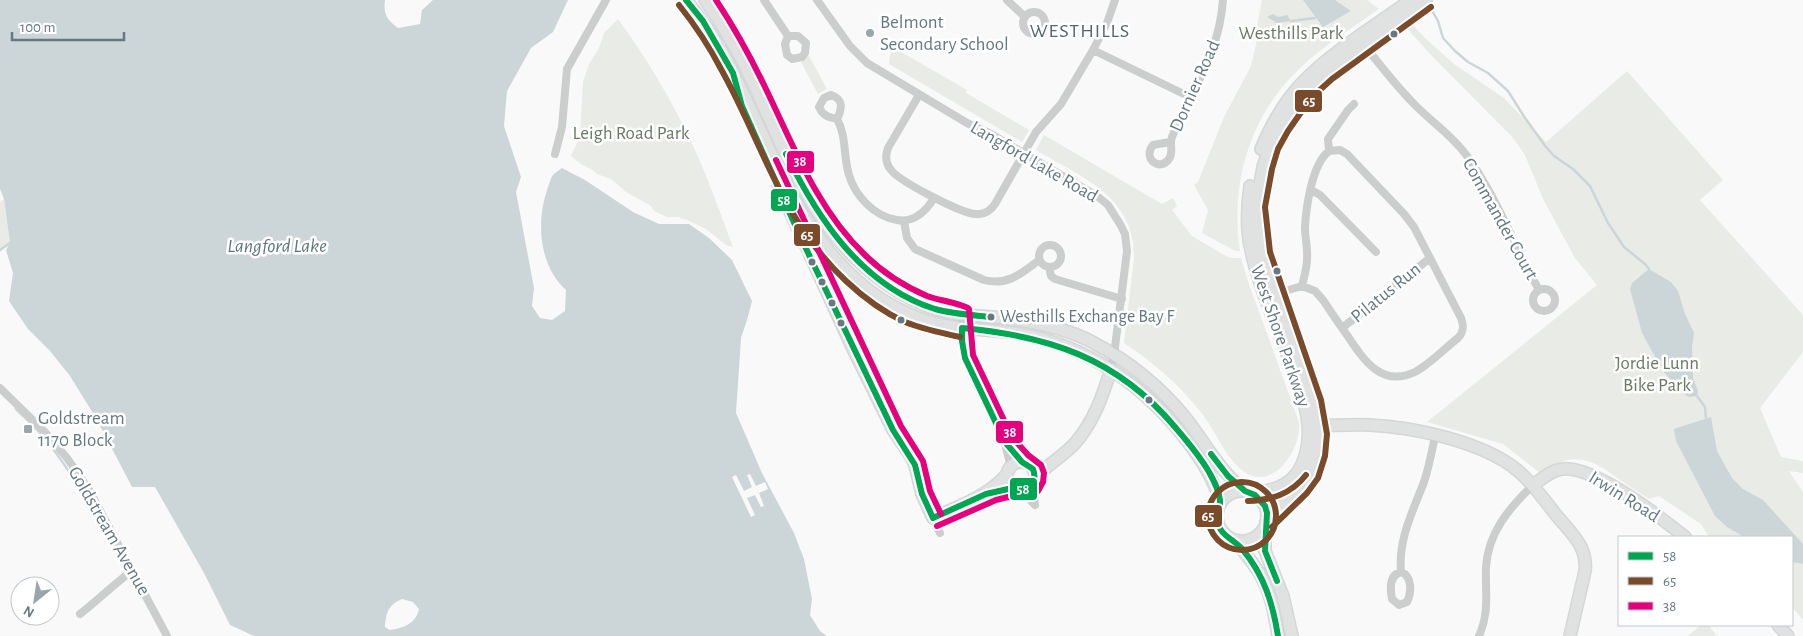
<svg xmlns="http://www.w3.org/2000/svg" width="1803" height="636" font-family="'Alegreya Sans',sans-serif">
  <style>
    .green { fill: #e8ebe6 }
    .water { fill: #ccd6d8; fill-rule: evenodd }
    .pier { fill: #f9f9f9 }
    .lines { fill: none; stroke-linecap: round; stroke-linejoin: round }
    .stream { stroke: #ccd6d8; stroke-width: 2.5 }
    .secondary-casing { stroke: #d5d6d7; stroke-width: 14 }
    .street { stroke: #cccece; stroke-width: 8 }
    .secondary { stroke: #e0e1e1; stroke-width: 11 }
    .bus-1-casing { stroke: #fff; stroke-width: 10 }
    .bus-2-casing { stroke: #fff; stroke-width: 10 }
    .bus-3-casing { stroke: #fff; stroke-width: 10 }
    .bus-1 { stroke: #00a651; stroke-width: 6 }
    .bus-2 { stroke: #7a4b2a; stroke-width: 6 }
    .bus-3 { stroke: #e5007d; stroke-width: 6 }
    .poi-dot { fill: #99a6ac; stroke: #fff; stroke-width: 2 }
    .bus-dot { fill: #657983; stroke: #fff; stroke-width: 2 }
    .labels { text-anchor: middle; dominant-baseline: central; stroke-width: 5; stroke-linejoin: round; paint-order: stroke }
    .bus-label { font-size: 18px; fill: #657983; stroke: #fff; text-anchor: start }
    .poi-label { font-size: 19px; fill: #657983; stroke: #fff; text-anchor: start }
    .park-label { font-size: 19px; fill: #6a7a64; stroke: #fff }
    .street-label { font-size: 19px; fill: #657983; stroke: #fff }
    .neighbourhood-label { font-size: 20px; letter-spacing: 1px; fill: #57666e; stroke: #fff }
    .water-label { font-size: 20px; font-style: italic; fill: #5f787c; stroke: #fff }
    .line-badge { stroke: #fff; stroke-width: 2 }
    .badge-label { font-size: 14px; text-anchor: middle; font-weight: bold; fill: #fff }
  </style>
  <rect width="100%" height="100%" fill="#f9f9f9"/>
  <path class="green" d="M1262 0H1367L1379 9C1352 28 1323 46 1299 69 1249 117 1230 184 1240 251H1235L1202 233 1208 210 1194 185 1198 182 1224 117 1251 66 1257 40V26Z
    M618 19C647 59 672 100 692 144 708 177 720 213 733 247L726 245 706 229 689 221 678 217H667L654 211 651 206 626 192 611 179 597 174 591 169 581 164 571 156 580 137 583 82 589 64 599 48 604 33Z
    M1409 21 1425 38 1454 64 1504 98 1546 142 1627 71 1723 180 1700 200 1803 315V352L1760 408 1781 457 1803 461V473L1789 471 1803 492V620L1792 607V537H1709L1701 524 1659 496 1649 499C1641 494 1632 488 1623 482 1592 459 1576 449 1540 473L1503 444 1427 422 1597 285 1575 258 1543 199 1525 155 1513 138 1431 55 1404 25Z
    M891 46 967 90 966 93 1029 130 1022 142 889 64Z
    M809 56 827 89 818 94 801 62Z
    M1044 135 1162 204 1173 198 1177 206 1172 210 1192 236 1226 256 1232 258H1241L1249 284 1299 422C1302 450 1272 493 1243 471 1225 457 1216 432 1203 415 1181 386 1154 363 1124 343L1134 258C1135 196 1081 177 1036 150Z
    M4 199 10 243 0 252V202Z
    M1701 625H1708L1717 636H1688Z"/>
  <path class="water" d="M0 0H385C383 14 387 20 398 28L420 24 422 10 433 0H568L553 32 531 48 507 91 504 126 521 177 516 192 534 288 532 306 540 318 552 320 565 311 566 290C539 266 536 222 547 190 549 185 550 179 553 175 555 173 559 170 562 168L585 180 633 212 659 224H689L709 238 732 260 752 301 747 320 741 338 736 413 762 473 794 533 804 559 812 599 810 615 820 631 827 636H254L230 625 204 573 155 487H132L96 418 70 376 50 351 28 329 9 301 13 273 6 250 10 243 4 199 0 189ZM402 599 413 602 419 609C416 624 403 628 390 630L385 627C386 613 388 605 402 599Z
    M1303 0H1335L1351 11 1323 27Z
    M1273 14 1278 17 1287 15 1291 21 1277 23 1267 17Z
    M1649 269 1671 282 1678 291 1685 314 1694 333 1692 346 1693 378 1698 391 1697 396 1689 397 1682 393 1663 371 1642 333 1630 289 1632 283Z
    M1711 417 1717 451 1732 478 1743 489 1763 500 1803 544V564L1792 562V537H1744L1727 527 1715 516 1676 441 1674 429Z"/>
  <path class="pier" d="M750 474 756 486 765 482 768 489 759 493 764 506 761 507 755 495 747 498 755 515 751 517 732 477 736 475 744 491 752 487 747 475Z"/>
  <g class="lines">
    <path class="stream" d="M1430 7 1438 21 1443 38 1455 51 1468 62 1488 73 1508 91 1525 118 1546 147 1554 156 1573 169 1590 186 1608 223 1624 247 1645 264 1649 269
      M1291 21 1315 18
      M0 250 10 243
      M1697 396 1705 407 1706 418
      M16 409C24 417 33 425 41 434 71 469 93 512 117 552"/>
    <defs>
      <path id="secondary" d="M686 0C699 16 710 31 720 48 769 135 793 240 881 299 903 313 929 324 954 327 976 330 998 330 1020 334 1089 346 1146 387 1188 442 1202 461 1215 480 1220 503
        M705 0C721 22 735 45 747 70 778 133 801 204 852 255 879 282 913 305 951 313 974 317 998 316 1020 320 1045 324 1072 331 1094 343 1128 361 1160 387 1184 416 1205 442 1219 471 1245 491
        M1261 149C1271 125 1283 103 1301 84 1330 53 1376 25 1411 0
        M778 185 854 351 893 430 910 455 915 465 922 494 933 518C959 506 989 496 1007 474
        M1313 426C1332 426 1351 424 1370 425 1414 427 1483 442 1517 470 1533 483 1544 500 1557 516 1571 533 1588 547 1585 571L1570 636
        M1007 476a14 14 0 1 1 28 0a14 14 0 1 1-28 0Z
        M1035 478C1047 465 1065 455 1076 442 1094 421 1103 395 1111 369
        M1533 485C1542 479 1551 470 1563 469 1594 466 1660 517 1685 537
        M1217 516a25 25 0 1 1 50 0a25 25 0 1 1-50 0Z
        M1248 492C1261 492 1274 491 1285 484 1307 471 1311 439 1307 416 1303 394 1294 372 1286 351 1274 318 1258 285 1251 250 1246 229 1247 207 1250 186
        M1266 521C1279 508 1294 496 1305 482 1321 459 1321 429 1313 403L1261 254 1256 207 1263 167 1270 146 1280 126 1304 92 1327 72 1426 0
        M1265 526V551L1283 596 1292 636
        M1233 540C1264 572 1272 592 1278 636
        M1778 625 1788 636"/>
    </defs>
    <use href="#secondary" class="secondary-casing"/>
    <path class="street" d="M764 0 788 36
      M817 0 850 46 867 63 967 123 991 134 1097 196 1108 205 1120 224 1125 234 1127 251 1114 355 1111 369
      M1007 0 1025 17
      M1023 23a11 11 0 1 1 22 0a11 11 0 1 1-22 0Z
      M788 36H798L806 43 805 53 802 57 792 59 787 55 785 44Z
      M1362 42C1379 64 1396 86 1416 106 1433 123 1453 136 1467 156 1497 197 1514 246 1539 290
      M1093 50 1190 97
      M831 95C844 99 842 109 837 119 828 117 823 116 819 107L824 98Z
      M919 95 888 148C885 156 886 164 891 170 899 181 962 214 976 214 985 215 991 210 995 204L1036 132 1061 104 1093 50 1107 23 1115 0
      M837 119C847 137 843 156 849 175 855 196 875 217 897 220 914 223 926 211 934 198
      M1170 142 1153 145C1142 159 1160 172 1169 159 1174 153 1169 144 1172 137 1192 89 1219 55 1223 0
      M1329 151 1328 139 1348 110 1354 104
      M555 154 562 127 567 69 606 0
      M1311 190 1320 195 1376 252
      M904 221 907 238 915 249 984 280C1007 286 1021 274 1039 260
      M1039 256a11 11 0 1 1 22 0a11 11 0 1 1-22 0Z
      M1049 267 1051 276 1055 279 1122 299
      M1533 300a11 11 0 1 1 22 0a11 11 0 1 1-22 0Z
      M1272 295 1302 286 1315 291 1323 300C1331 312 1339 324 1347 335 1363 359 1381 388 1415 372 1430 364 1444 349 1458 338 1464 332 1464 326 1461 318L1414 227 1404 214 1347 154 1340 150 1329 151C1312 164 1306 207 1305 228 1305 238 1308 248 1307 259 1307 268 1304 277 1302 286
      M962 314V338L965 358 1005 442 1022 462
      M1342 328 1430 258
      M0 388 44 431 67 458 88 488 167 636
      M1005 444 1011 467
      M1032 484 1035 505
      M1020 490 1035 505
      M933 518 940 533
      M1401 572C1398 539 1413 511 1424 482 1429 467 1432 451 1435 436
      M1401 572C1412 576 1412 592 1407 602L1399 605 1392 599C1390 589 1389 575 1401 572Z
      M80 614C98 600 114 584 132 571
      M1479 636C1490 610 1485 594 1486 567 1488 533 1509 508 1533 485"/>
    <use href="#secondary" class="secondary"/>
    <defs>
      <path id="bus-1" d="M686 0 703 21 733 73 742 106 800 236 893 430 915 465 922 494 933 518 986 494 1008 489H1027C1034 484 1036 477 1033 469L1022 462 1005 442 965 358 962 341V328C1049 336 1117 358 1175 427 1187 441 1200 456 1209 472 1214 481 1219 490 1220 500 1221 511 1214 520 1221 530 1226 538 1237 542 1243 550 1264 575 1273 604 1278 636
        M786 154C818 219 862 286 935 309 953 314 972 315 991 317
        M1211 454 1228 476 1245 491 1255 495 1265 506 1267 513 1265 551 1277 581"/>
      <path id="bus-2" d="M679 5C695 25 709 46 721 69 763 144 781 220 846 281 863 297 883 312 905 322 923 329 941 333 960 337
        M1208 516a34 34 0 1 1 68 0a34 34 0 1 1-68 0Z
        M1248 501C1272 500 1291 494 1306 475
        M1272 527 1307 493 1318 478 1325 456 1327 434 1321 400 1270 252 1265 207 1272 169 1278 149 1288 131 1311 98 1332 79 1431 7"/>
      <path id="bus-3" d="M716 0C734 27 750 56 764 85 793 144 816 208 864 254 882 272 904 286 927 296 937 300 964 304 969 309L973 355 1012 437 1028 455 1041 465 1044 473 1043 482 1038 491 1031 496 1025 498 1008 497 996 500 937 526
        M776 160 901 426 923 461 930 491 941 514"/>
    </defs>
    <use href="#bus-1" class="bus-1-casing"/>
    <use href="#bus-2" class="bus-2-casing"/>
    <use href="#bus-3" class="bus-3-casing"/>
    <use href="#bus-1" class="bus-1"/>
    <use href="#bus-2" class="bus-2"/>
    <use href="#bus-3" class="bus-3"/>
  </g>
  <g class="poi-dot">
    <circle cx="870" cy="33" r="5"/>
    <rect x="23" y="424" width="10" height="10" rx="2.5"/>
  </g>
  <g class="bus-dot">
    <circle cx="1394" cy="34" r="4.5"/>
    <circle cx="812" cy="262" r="4.5"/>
    <circle cx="1277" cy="271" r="4.5"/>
    <circle cx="822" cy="282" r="4.5"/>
    <circle cx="832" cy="303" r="4.5"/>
    <circle cx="991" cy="317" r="4.5"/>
    <circle cx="901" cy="320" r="4.5"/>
    <circle cx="841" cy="323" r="4.5"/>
    <circle cx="1149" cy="400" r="4.5"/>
  </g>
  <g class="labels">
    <g class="bus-label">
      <text x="1000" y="317">Westhills Exchange Bay F</text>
    </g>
    <g class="poi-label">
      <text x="880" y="22">Belmont<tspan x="880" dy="22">Secondary School</tspan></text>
      <text x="38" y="418">Goldstream<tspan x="38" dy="22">1170 Block</tspan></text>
    </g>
    <g class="park-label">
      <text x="1291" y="33">Westhills Park</text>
      <text x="631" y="133">Leigh Road Park</text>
      <text x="1657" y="363">Jordie Lunn<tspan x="1657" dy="22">Bike Park</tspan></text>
    </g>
    <g class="street-label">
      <text transform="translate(1195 86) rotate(-66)">Dornier Road</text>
      <text transform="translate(1034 162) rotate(30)">Langford Lake Road</text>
      <text transform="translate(1500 219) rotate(61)">Commander Court</text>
      <text transform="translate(1386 293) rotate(-39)">Pilatus Run</text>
      <text transform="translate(1280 336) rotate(71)">West Shore Parkway</text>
      <text transform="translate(1624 497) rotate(32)">Irwin Road</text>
      <text transform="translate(109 531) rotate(60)">Goldstream Avenue</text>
    </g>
    <g class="neighbourhood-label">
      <text x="1080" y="31">WESTHILLS</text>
    </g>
    <g class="water-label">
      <text x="277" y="246">Langford Lake</text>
    </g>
  </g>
  <g class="line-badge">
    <rect x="1294" y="89" width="29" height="24" rx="5" fill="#7a4b2a"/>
    <rect x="786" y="150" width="29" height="24" rx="5" fill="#e5007d"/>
    <rect x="770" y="188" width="28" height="24" rx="5" fill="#00a651"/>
    <rect x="793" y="223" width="28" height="24" rx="5" fill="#7a4b2a"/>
    <rect x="995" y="420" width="29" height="24" rx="5" fill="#e5007d"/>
    <rect x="1009" y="477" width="29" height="24" rx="5" fill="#00a651"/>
    <rect x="1194" y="504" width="29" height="24" rx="5" fill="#7a4b2a"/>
  </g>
  <g class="badge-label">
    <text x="1309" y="106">65</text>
    <text x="800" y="166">38</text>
    <text x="784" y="205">58</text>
    <text x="807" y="240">65</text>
    <text x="1010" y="437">38</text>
    <text x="1023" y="494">58</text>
    <text x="1208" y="521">65</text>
  </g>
  <rect x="1618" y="536" width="175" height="90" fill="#ffffff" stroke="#c1c9cd"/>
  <rect x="1628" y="552" width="25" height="8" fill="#00a651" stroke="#c1c9cd"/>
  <text x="1663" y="561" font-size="15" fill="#657983">58</text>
  <rect x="1628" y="577" width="25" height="8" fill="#7a4b2a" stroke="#c1c9cd"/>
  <text x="1663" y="586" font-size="15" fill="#657983">65</text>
  <rect x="1628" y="602" width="25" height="8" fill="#e5007d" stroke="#c1c9cd"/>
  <text x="1663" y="611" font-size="15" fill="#657983">38</text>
  <g transform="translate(35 601) rotate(210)"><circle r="24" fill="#ffffff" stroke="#c1c9cd"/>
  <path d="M0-4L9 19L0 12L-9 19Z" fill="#99a6ac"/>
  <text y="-8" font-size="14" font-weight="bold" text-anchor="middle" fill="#657983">N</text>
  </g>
  <path d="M12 32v8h112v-8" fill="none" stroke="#657983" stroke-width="2.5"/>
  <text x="20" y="32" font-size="15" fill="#657983" stroke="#ffffff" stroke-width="4" paint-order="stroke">100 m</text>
</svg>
